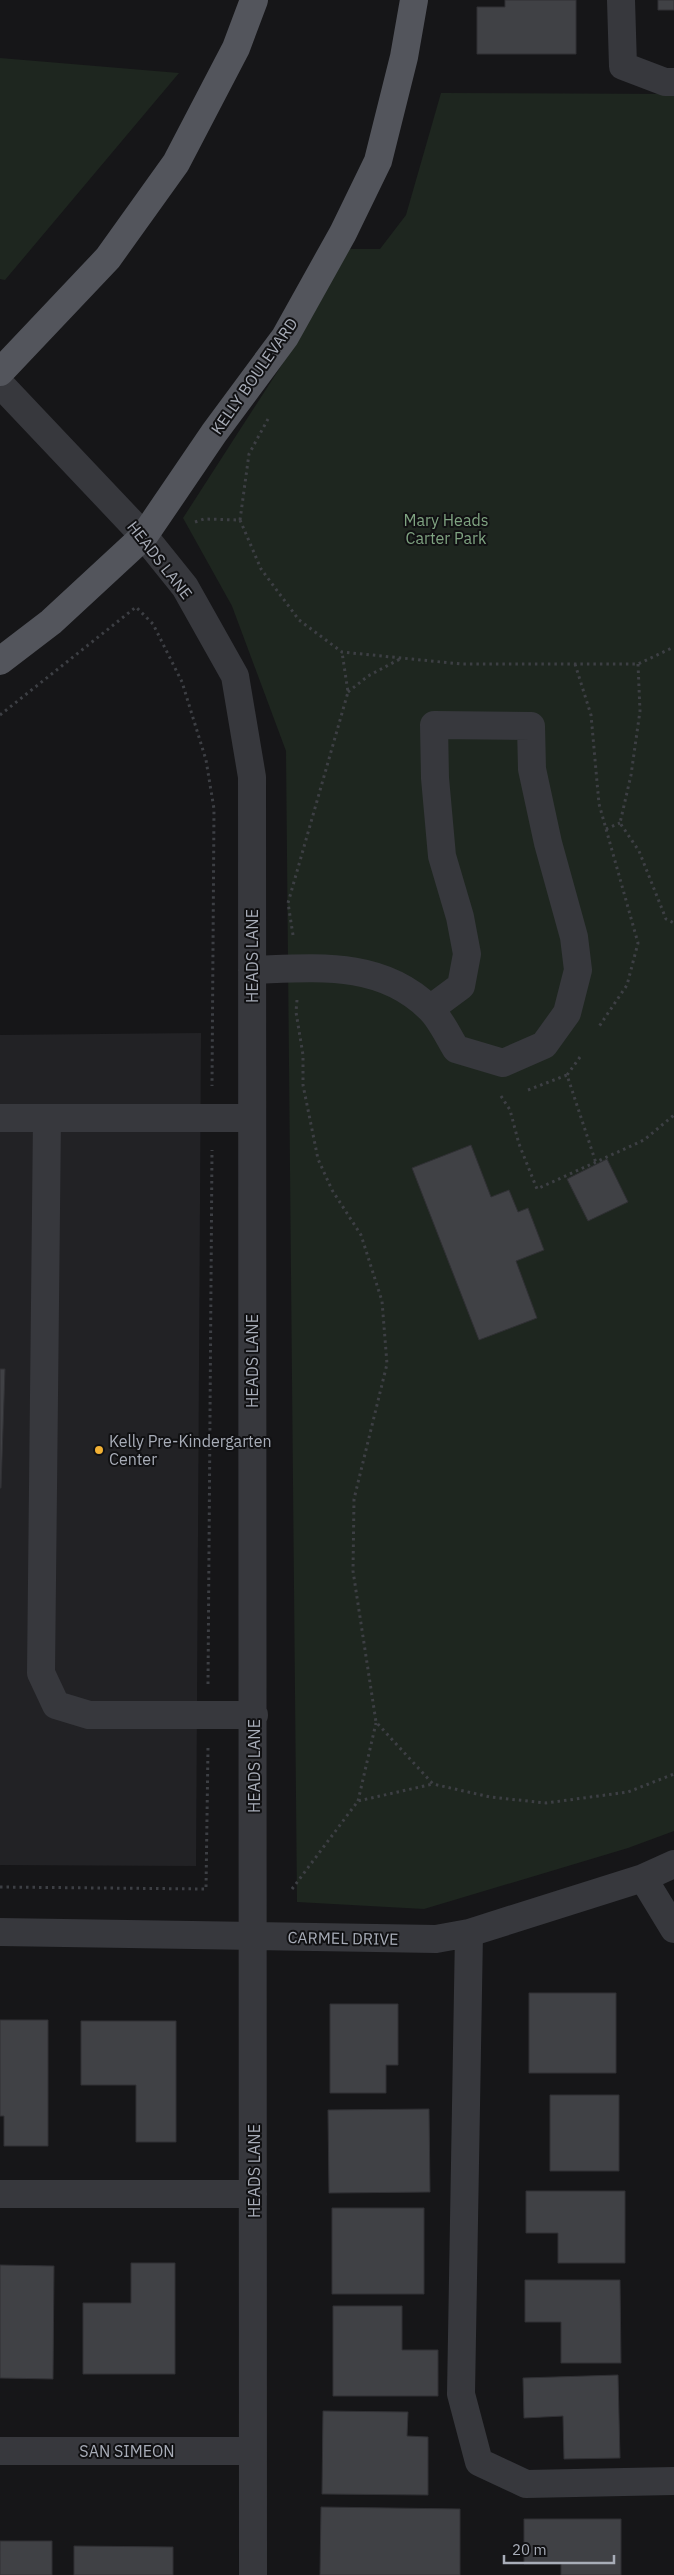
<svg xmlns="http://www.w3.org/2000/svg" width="674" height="2575" font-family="'IBM Plex Sans',sans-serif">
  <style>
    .built { fill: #222225 }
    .green { fill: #1e261f }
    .building { fill: #404145; stroke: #303034 }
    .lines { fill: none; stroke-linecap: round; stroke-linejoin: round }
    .path { stroke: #3d3f44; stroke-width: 3; stroke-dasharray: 2.5 4; stroke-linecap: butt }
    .minor { stroke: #37383d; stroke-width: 28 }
    .major { stroke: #53555c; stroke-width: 28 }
    .poi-dot { fill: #f2b134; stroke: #111113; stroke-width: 2 }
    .labels { text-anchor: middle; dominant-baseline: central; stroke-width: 4; stroke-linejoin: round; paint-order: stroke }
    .street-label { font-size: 16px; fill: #a8adb8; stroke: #111113 }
    .park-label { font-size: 16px; fill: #7fa381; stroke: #111113 }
    .poi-label { font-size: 16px; fill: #a8adb8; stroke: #111113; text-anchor: start }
  </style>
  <rect width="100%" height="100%" fill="#161618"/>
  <path class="built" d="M201 1033 196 1866 0 1865V1035Z"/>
  <path class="green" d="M0 58 179 73 5 280 0 279Z
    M441 93 674 94V1831L628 1848 424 1909 297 1902 286 751 232 606 183 518 283 363 345 249H380L406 215Z"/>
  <path class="building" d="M505 0H576V54H477V7H505Z
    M658 0H674V10H658Z
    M471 1145 491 1197 509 1190 518 1212 528 1208 544 1250 516 1261 537 1318 479 1340 412 1168Z
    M607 1159 628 1202 588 1221 567 1179Z
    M0 1369H5L1 1488H0Z
    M529 1993H616V2073H529Z
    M330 2004H398V2065H386V2093H330Z
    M0 2020H48V2146H4V2116H0Z
    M81 2021H176V2142H136V2085H81Z
    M550 2095H619V2171H550Z
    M429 2109 430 2192 329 2193 328 2110Z
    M526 2191H625V2263H558V2233H526Z
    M332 2208H424V2294H332Z
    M131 2263H175V2374H83V2303H131Z
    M0 2265 54 2266 53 2379 0 2378Z
    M525 2280H620L621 2363H561V2322H525Z
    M333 2306H402V2350H438V2396H333Z
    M618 2375 620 2458 564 2459 563 2416 524 2418 523 2378Z
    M323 2411 408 2412 407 2436 428 2437V2495L322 2494Z
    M321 2507 460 2509V2575H320Z
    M524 2519H621V2575H561V2564H524Z
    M0 2541H52V2575H0Z
    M74 2546 173 2547V2575H74Z"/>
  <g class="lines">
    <path class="path" d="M240 520 249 454 268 419
      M195 522 204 519 240 520 261 569 299 620 342 652 461 664H638L674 647
      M575 664 591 715 599 804 638 943 627 985 598 1028
      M638 664 640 711 631 775 620 823 639 851 666 919 674 923
      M348 692 368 676 400 659
      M0 715 136 607 153 624 182 682 206 760 214 809 212 1086
      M606 829 620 823
      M293 935 288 903 348 692 342 652
      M297 1000 296 1012 303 1055V1085L318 1159 332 1190 361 1235 382 1301 387 1364 354 1499 353 1571 376 1722 433 1784 490 1797 546 1803 628 1792 674 1774
      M580 1057 567 1075 596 1163
      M528 1090 567 1075
      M501 1096 510 1110 519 1144 537 1189 644 1140 674 1115
      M208 1684 212 1150
      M358 1801 376 1723
      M0 1887 206 1889 208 1747
      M292 1889 358 1801 433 1784"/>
    <path class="minor" d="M621 0 623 66 665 82H674
      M0 384 144 536 185 587 235 676 252 777 253 2575
      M252 970C315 968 380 960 429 1008 440 1018 448 1036 456 1049L503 1063 544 1045 567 1013 578 970 574 937 548 843 532 769 531 726 434 725 435 778 442 856 460 917 467 954 461 986 430 1009
      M0 1118H252
      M47 1118 41 1673 56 1705 89 1715H254
      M643 1878 674 1929
      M0 1932 436 1939 469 1933 643 1878 674 1864
      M469 1933 461 2394 479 2462 526 2484 674 2481
      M0 2194H253
      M0 2451H253"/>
    <path class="major" d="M0 372 108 258 176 163 236 48 254 0
      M0 661 51 622 144 536 214 433 285 337 343 233 378 161 404 57 414 0"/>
  </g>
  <circle class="poi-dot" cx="99" cy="1450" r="5"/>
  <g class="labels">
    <g class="street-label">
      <text transform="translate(254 376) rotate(-55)">KELLY BOULEVARD</text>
      <text transform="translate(160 560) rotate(52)">HEADS LANE</text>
      <text transform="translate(252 956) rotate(-90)">HEADS LANE</text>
      <text transform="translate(252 1361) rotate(-90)">HEADS LANE</text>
      <text transform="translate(254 1766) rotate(-90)">HEADS LANE</text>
      <text transform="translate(343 1938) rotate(1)">CARMEL DRIVE</text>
      <text transform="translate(254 2171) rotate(-90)">HEADS LANE</text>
      <text x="127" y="2451">SAN SIMEON</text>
    </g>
    <g class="park-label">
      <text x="446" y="520">Mary Heads<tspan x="446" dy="18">Carter Park</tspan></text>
    </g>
    <g class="poi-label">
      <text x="109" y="1441">Kelly Pre-Kindergarten<tspan x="109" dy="18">Center</tspan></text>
    </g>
  </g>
  <path d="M504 2555v8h110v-8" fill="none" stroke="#a8adb8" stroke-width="2.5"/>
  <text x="512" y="2555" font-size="15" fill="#a8adb8" stroke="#111113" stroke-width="4" paint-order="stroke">20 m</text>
</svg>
